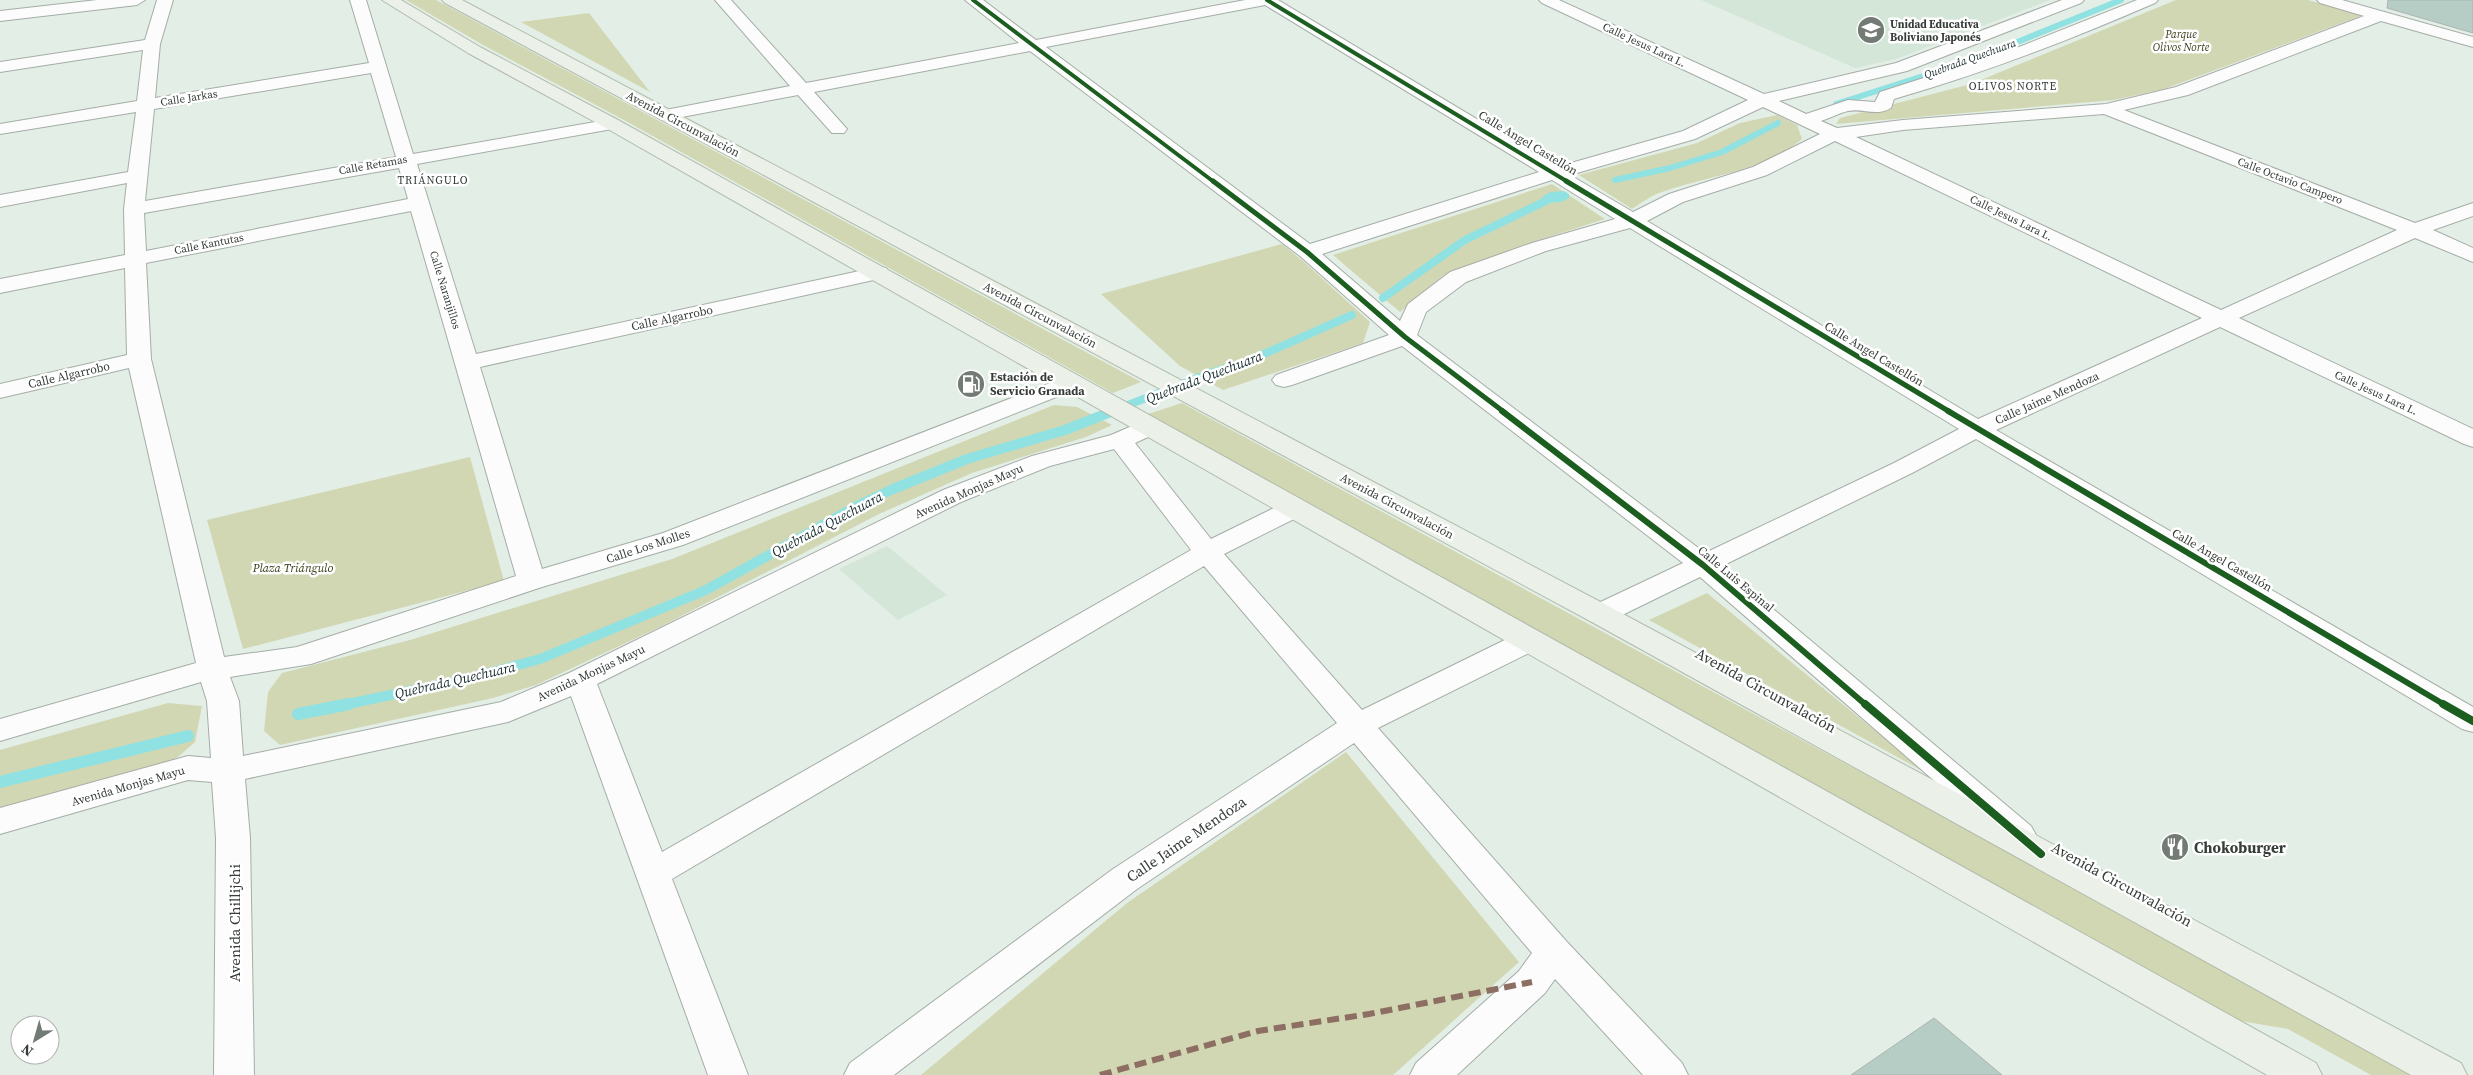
<svg xmlns="http://www.w3.org/2000/svg" width="2473" height="1075" font-family="'Source Serif 4',serif">
  <style>
    .built { fill: #d3e6d8 }
    .green { fill: #d2d7b3 }
    .water { fill: #90e1e2 }
    .lines { fill: none; stroke-linecap: round; stroke-linejoin: round }
    .stream-far3 { stroke: #90e1e2; stroke-width: 6 }
    .stream-far2 { stroke: #90e1e2; stroke-width: 8 }
    .stream-far1 { stroke: #90e1e2; stroke-width: 10 }
    .stream { stroke: #90e1e2; stroke-width: 12 }
    .building { fill: #b5cdc5; stroke: #abb5b0 }
    .minor-casing { stroke: #a5ada7; stroke-width: 2 }
    .major-casing { stroke: #b0bbab; stroke-width: 2 }
    .minor { fill: #fbfcfb; fill-rule: evenodd }
    .major { fill: #ebf0e8; fill-rule: evenodd }
    .quiet { stroke: #8d6e63; stroke-width: 6; stroke-dasharray: 12 6; stroke-linecap: butt }
    .cycleway-far3-casing { stroke: #fff; stroke-width: 5.5 }
    .cycleway-far2-casing { stroke: #fff; stroke-width: 8 }
    .cycleway-far1-casing { stroke: #fff; stroke-width: 9 }
    .cycleway-casing { stroke: #fff; stroke-width: 11 }
    .cycleway-far3 { stroke: #1b5e20; stroke-width: 4 }
    .cycleway-far2 { stroke: #1b5e20; stroke-width: 5 }
    .cycleway-far1 { stroke: #1b5e20; stroke-width: 6 }
    .cycleway { stroke: #1b5e20; stroke-width: 8 }
    .labels { text-anchor: middle; dominant-baseline: central; stroke-width: 5; stroke-linejoin: round; paint-order: stroke }
    .far-poi-label { font-size: 11px; font-weight: bold; fill: #363d38; stroke: #fff; text-anchor: start }
    .far-park-label { font-size: 11px; font-style: italic; fill: #3d3d1a; stroke: #fff }
    .far-street-label { font-size: 11px; fill: #363d38; stroke: #fff }
    .far-water-label { font-size: 11px; font-style: italic; fill: #192d2e; stroke: #fff }
    .far-neighbourhood-label { font-size: 11px; letter-spacing: 1px; fill: #363d38; stroke: #fff }
    .street-label { font-size: 12px; fill: #363d38; stroke: #fff }
    .poi-label { font-size: 12px; font-weight: bold; fill: #363d38; stroke: #fff; text-anchor: start }
    .park-label { font-size: 12px; font-style: italic; fill: #3d3d1a; stroke: #fff }
    .water-label { font-size: 14px; font-style: italic; fill: #192d2e; stroke: #fff }
    .near-street-label { font-size: 15px; fill: #363d38; stroke: #fff }
    .near-poi-label { font-size: 15px; font-weight: bold; fill: #363d38; stroke: #fff; text-anchor: start }
  </style>
  <rect width="100%" height="100%" fill="#e3eee6"/>
  <path class="built" d="M1701 0H2050L1896 59 1855 68Z
    M887 546 947 595 898 620 839 569Z"/>
  <path class="green" d="M406 0H436L1141 382 1113 393 624 120 483 45Z
    M2176 0H2308L2363 15 2164 89 2114 100 1836 124 1840 118 1971 84Z
    M589 13 650 92 521 22Z
    M1777 115 1797 125 1802 139C1763 172 1709 175 1662 192 1652 195 1641 203 1632 209L1579 175 1697 143 1740 123Z
    M1552 184 1605 219 1533 242 1444 275 1400 312 1333 255Z
    M1282 244 1303 261 1370 322 1363 343 1223 390 1180 366 1101 294Z
    M1182 403 2418 1075H2371L2288 1029 2241 1021 1148 414Z
    M1054 405 1077 407 1112 425 1086 437 972 473 879 514 662 626 536 685 493 698 280 745 264 731 268 692 282 673 410 640 672 559Z
    M470 457 504 581 243 649 207 520Z
    M1707 593 1928 774 1649 620Z
    M168 703 202 706 195 742 178 757 156 768 0 809V750Z
    M1346 752 1519 962 1393 1075H921L1127 903Z"/>
  <path class="water" d="M1564 191 1569 194V198L1561 202 1542 203 1543 196 1551 192Z"/>
  <g class="lines">
    <path class="stream-far3" d="M1836 104 1973 60 2121 0
      M1615 180 1670 168 1722 152 1778 123"/>
    <path class="stream-far2" d="M1383 298 1465 240 1554 197
      M1110 412 1210 373 1248 361 1352 315"/>
    <path class="stream-far1" d="M343 705 467 679 540 659 706 590 857 506 893 489 967 459 1065 430 1113 411"/>
    <path class="stream" d="M298 714 349 704
      M0 782 188 736"/>
  </g>
  <path class="building" d="M2388 0H2473V33L2387 8Z
    M1934 1018 2002 1075H1851Z"/>
  <g class="lines">
    <defs>
      <path id="minor" d="M97 0H145L137 5 0 21V11Z
        M157 0H173L160 44 155 98 369 63 350 0H366L413 154 612 119 618 120 621 124 618 128 612 129 417 164 476 354 878 267 886 268 889 273 886 278 878 279 480 367 542 569 663 533 1063 378 1071 376 1079 378 1083 383 1079 388 683 545 542 587 311 664 230 677 239 701 243 756 501 702 569 673 943 490 1032 456 1111 435 1141 422 1150 420 1159 422 1162 427 1159 432 1135 443 1211 539 1286 502 1295 500 1304 502 1308 508 1304 514 1224 554 1362 710 1519 633 1530 630 1541 633 1545 640 1541 647 1378 728 1567 942 1682 1063 1688 1075H1643L1555 979 1545 993 1457 1075H1410L1416 1063 1519 971 1532 953 1354 743 1137 889 894 1075H844L850 1063 1113 869 1337 723 1204 566 672 879 748 1075H708L571 696 508 722 245 779 250 838 254 1075H214L216 838 212 782 188 780 0 834V808L188 756 211 758 207 701 201 682 0 741V719L196 663 129 368 0 398V384L127 355 125 268 0 293V279L125 255 124 209 127 183 0 207V195L128 172 136 112 0 134V124L137 101 143 50 0 72V62L145 40ZM371 73 396 157 145 201 154 109ZM399 168 408 199 146 251 144 213ZM411 211 516 576 297 647 224 657 151 359 146 263ZM1114 449 1191 550 662 852 597 684 961 502 1050 466Z
        M715 0H731L806 83 1019 43 965 0H983L1036 40 1245 0H1278L1557 167 1683 131 1748 100 1542 3 1539 0H1559L1764 94 1896 63 2062 0H2084L2081 3 1907 71 1779 101 1806 114 1848 100 1875 102 1880 92 2014 49 2137 0H2158L2155 3C2070 40 1984 73 1894 99L1891 108C1876 117 1864 108 1848 111 1839 113 1830 118 1821 121L1837 128 1903 120 2106 104 2176 87 2364 16 2320 3 2317 0H2342L2473 37V47L2381 21 2188 95 2124 110 2415 223 2473 203V216L2433 230 2473 248V262L2415 238 2239 318 2473 429V447L2464 444 2220 327 1996 430 2473 707V732L2462 729 1976 439 1912 473 1722 566 2031 826 2036 835 2031 844 2019 848 2007 844 1700 577 1610 621 1600 623 1590 621 1585 614 1590 607 1683 563 1402 346 1292 385 1284 387 1276 385 1272 380 1276 375 1389 335 1300 256 1030 51 814 92 847 129 844 133H832L798 95 666 120 660 119 657 115 660 111 790 86ZM1265 5 1539 172 1310 244 1046 47ZM1763 107 1820 134 1753 167 1669 194 1633 212 1570 175 1695 139ZM2104 114 2397 230 2221 310 1856 137 1903 130ZM1835 141 2202 318 1978 419 1647 221 1683 202 1767 175ZM1552 180 1615 219 1532 243 1450 272 1408 304 1400 321 1322 254ZM1630 228 1959 429 1894 463 1705 553 1417 335 1426 312 1466 282 1546 251Z"/>
      <path id="major" d="M382 0H401L480 47 618 120 2316 1063 2322 1075H2267L606 128 468 53Z
        M442 0H462L1610 607 2461 1063 2467 1075H2411L1590 621 445 3Z"/>
    </defs>
    <use href="#minor" class="minor-casing"/>
    <use href="#major" class="major-casing"/>
    <use href="#minor" class="minor"/>
    <use href="#major" class="major"/>
    <path class="quiet" d="M1100 1075 1258 1031 1369 1014 1532 982"/>
    <defs>
      <path id="cycleway-far3" d="M973 0 1214 182
        M1267 0 1568 182"/>
      <path id="cycleway-far2" d="M1213 181 1307 252 1405 337 1504 412
        M1566 181 1950 412"/>
      <path id="cycleway-far1" d="M1502 411 1703 565 1866 705
        M1948 411 2445 705"/>
      <path id="cycleway" d="M1865 704 2041 854
        M2443 704 2473 721"/>
    </defs>
    <use href="#cycleway-far3" class="cycleway-far3-casing"/>
    <use href="#cycleway-far2" class="cycleway-far2-casing"/>
    <use href="#cycleway-far1" class="cycleway-far1-casing"/>
    <use href="#cycleway" class="cycleway-casing"/>
    <use href="#cycleway-far3" class="cycleway-far3"/>
    <use href="#cycleway-far2" class="cycleway-far2"/>
    <use href="#cycleway-far1" class="cycleway-far1"/>
    <use href="#cycleway" class="cycleway"/>
  </g>
  <defs>
    <symbol id="school-disc" viewBox="-11 -11 22 22"><circle r="9.5" fill="#737b75" stroke="#fff"/><path d="M0-5L7-2L0 1L-7-2ZM-4 1L0 2.5L4 1V4Q0 6-4 4Z" fill="#fff"/></symbol>
    <symbol id="fuel-disc" viewBox="-11 -11 22 22"><circle r="9.5" fill="#737b75" stroke="#fff"/><path d="M-5.5-6h7V0h2V4h1.3V-2.5L3-4.5l.8-.8L6-3V5H2.5V1h-1V6h-7ZM-4.2-4.7v3.2H.2V-4.7Z" fill="#fff"/></symbol>
    <symbol id="restaurant-disc" viewBox="-11 -11 22 22"><circle r="9.5" fill="#737b75" stroke="#fff"/><path d="M-5-6h1v4h1v-4h1v4h1v-4h1v5L-1.5 .5V6h-2V.5L-5-1ZM5-6V6H3V1.5H1.5Q1.5-4 5-6Z" fill="#fff"/></symbol>
  </defs>
  <g fill-rule="evenodd">
    <use href="#school-disc" x="1855" y="14" width="32" height="32"/>
    <use href="#fuel-disc" x="955" y="368" width="32" height="32"/>
    <use href="#restaurant-disc" x="2159" y="831" width="32" height="32"/>
  </g>
  <g class="labels">
    <g class="far-poi-label">
      <text x="1890" y="24">Unidad Educativa<tspan x="1890" dy="13">Boliviano Japonés</tspan></text>
    </g>
    <g class="far-park-label">
      <text x="2181" y="34">Parque<tspan x="2181" dy="13">Olivos Norte</tspan></text>
    </g>
    <g class="far-street-label">
      <text transform="translate(1644 45) rotate(25)">Calle Jesus Lara L.</text>
      <text transform="translate(189 98) rotate(-9)">Calle Jarkas</text>
      <text transform="translate(373 165) rotate(-10)">Calle Retamas</text>
      <text transform="translate(2290 181) rotate(21)">Calle Octavio Campero</text>
      <text transform="translate(2011 218) rotate(26)">Calle Jesus Lara L.</text>
      <text transform="translate(209 244) rotate(-11)">Calle Kantutas</text>
      <text transform="translate(445 290) rotate(73)">Calle Naranjillos</text>
      <text transform="translate(2376 393) rotate(25)">Calle Jesus Lara L.</text>
    </g>
    <g class="far-water-label">
      <text transform="translate(1970 59) rotate(-20)">Quebrada Quechuara</text>
    </g>
    <g class="far-neighbourhood-label">
      <text x="2013" y="86">OLIVOS NORTE</text>
      <text x="433" y="180">TRIÁNGULO</text>
    </g>
    <g class="street-label">
      <text transform="translate(683 124) rotate(28)">Avenida Circunvalación</text>
      <text transform="translate(1528 143) rotate(31)">Calle Angel Castellón</text>
      <text transform="translate(1040 315) rotate(28)">Avenida Circunvalación</text>
      <text transform="translate(672 318) rotate(-12)">Calle Algarrobo</text>
      <text transform="translate(1874 354) rotate(31)">Calle Angel Castellón</text>
      <text transform="translate(69 375) rotate(-13)">Calle Algarrobo</text>
      <text transform="translate(2047 398) rotate(-24)">Calle Jaime Mendoza</text>
      <text transform="translate(969 491) rotate(-24)">Avenida Monjas Mayu</text>
      <text transform="translate(1397 506) rotate(28)">Avenida Circunvalación</text>
      <text transform="translate(648 546) rotate(-18)">Calle Los Molles</text>
      <text transform="translate(2222 560) rotate(30)">Calle Angel Castellón</text>
      <text transform="translate(1736 579) rotate(40)">Calle Luis Espinal</text>
      <text transform="translate(591 673) rotate(-25)">Avenida Monjas Mayu</text>
      <text transform="translate(128 786) rotate(-16)">Avenida Monjas Mayu</text>
    </g>
    <g class="poi-label">
      <text x="990" y="377">Estación de<tspan x="990" dy="14">Servicio Granada</tspan></text>
    </g>
    <g class="park-label">
      <text x="293" y="568">Plaza Triángulo</text>
    </g>
    <g class="water-label">
      <text transform="translate(1204 377) rotate(-21)">Quebrada Quechuara</text>
      <text transform="translate(827 524) rotate(-28)">Quebrada Quechuara</text>
      <text transform="translate(455 680) rotate(-13)">Quebrada Quechuara</text>
    </g>
    <g class="near-street-label">
      <text transform="translate(1766 690) rotate(29)">Avenida Circunvalación</text>
      <text transform="translate(1186 839) rotate(-34)">Calle Jaime Mendoza</text>
      <text transform="translate(2122 884) rotate(29)">Avenida Circunvalación</text>
      <text transform="translate(234 923) rotate(-90)">Avenida Chillijchi</text>
    </g>
    <g class="near-poi-label">
      <text x="2194" y="847">Chokoburger</text>
    </g>
  </g>
  <g transform="translate(35 1040) rotate(217)"><circle r="24" fill="#ffffff" stroke="#afb1af"/>
  <path d="M0-4L9 19L0 12L-9 19Z" fill="#737b75"/>
  <text y="-8" font-size="14" font-weight="bold" text-anchor="middle" fill="#363d38">N</text>
  </g>
</svg>
